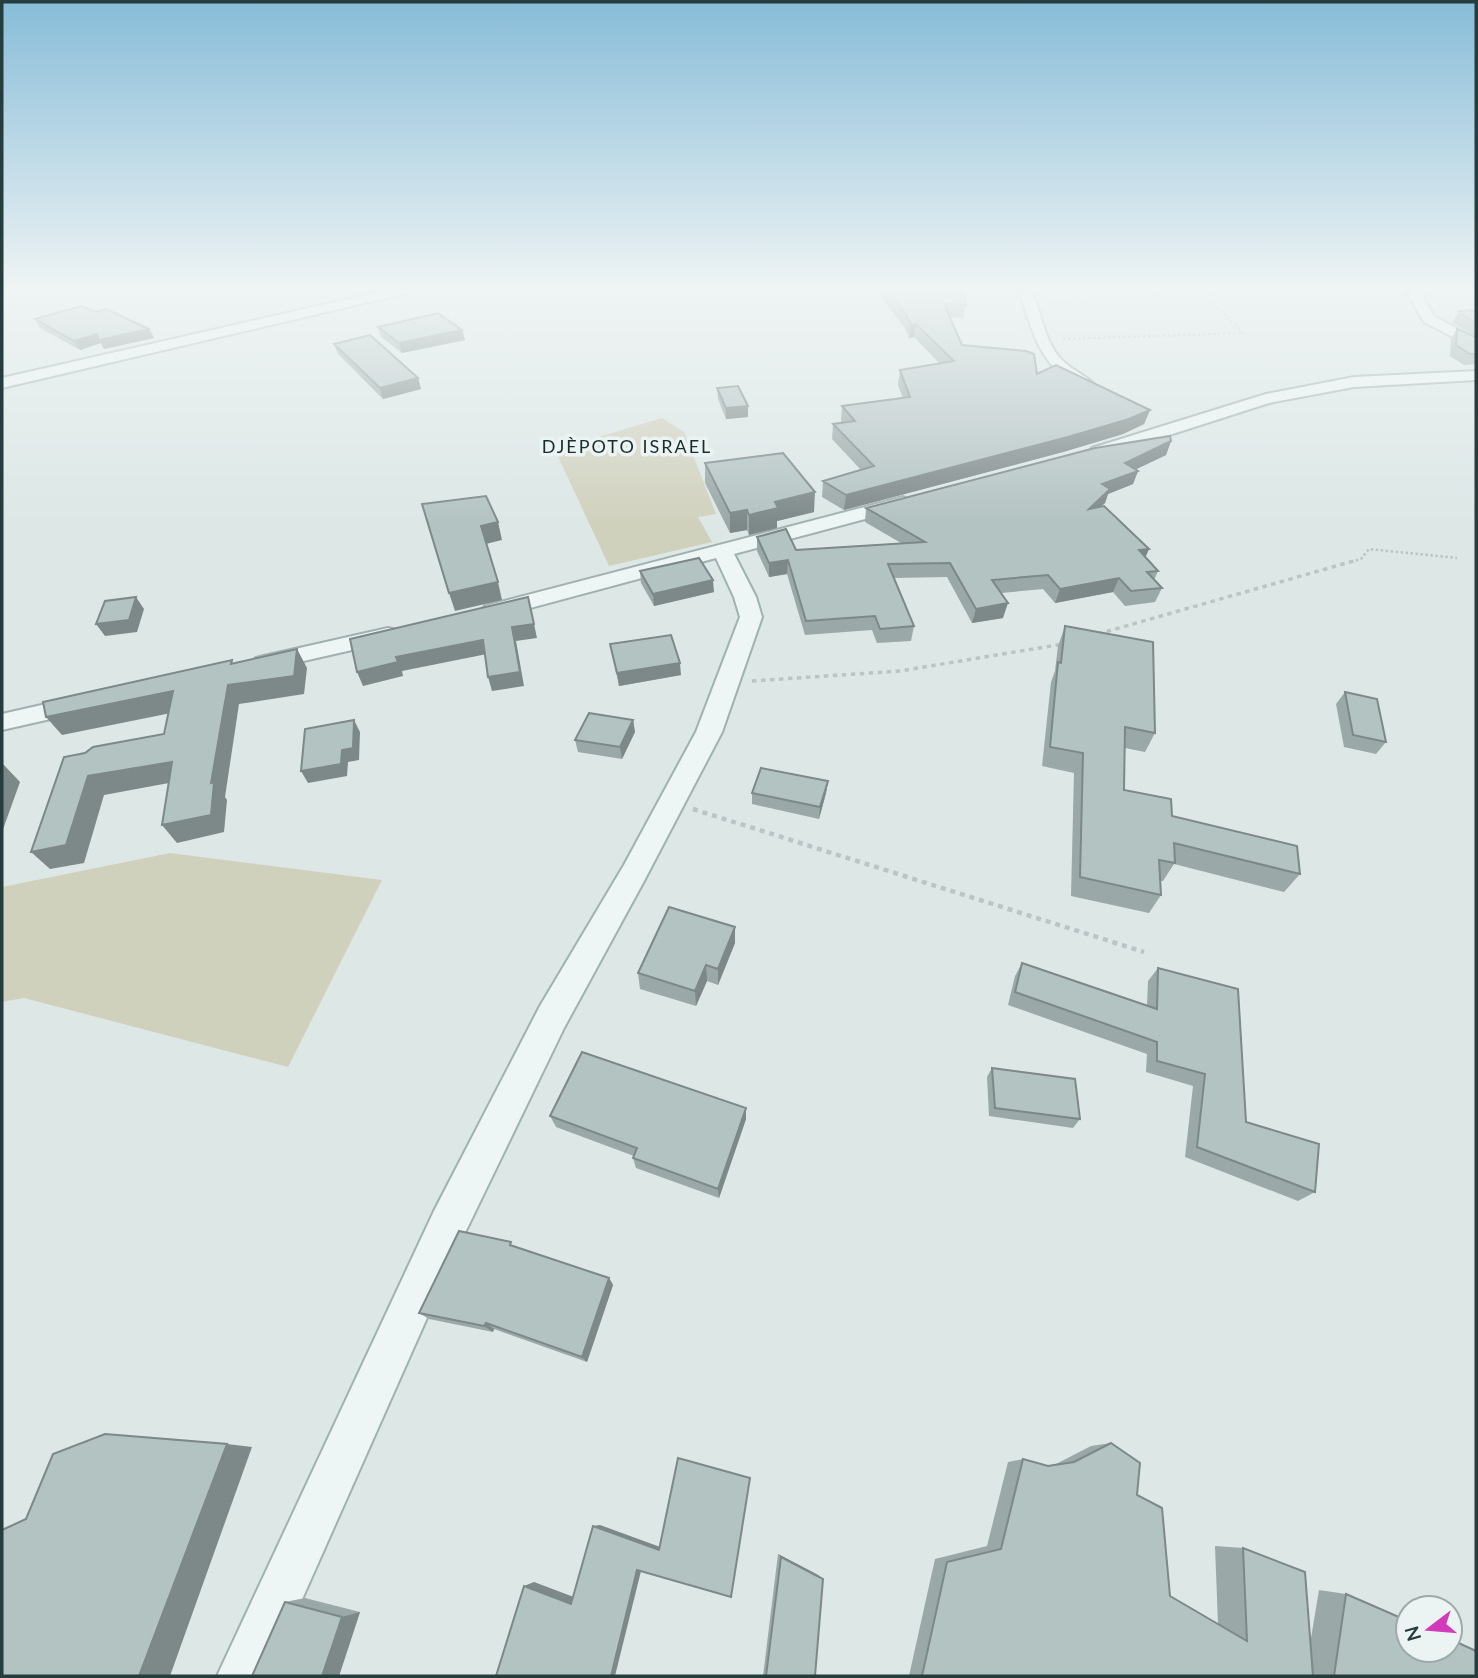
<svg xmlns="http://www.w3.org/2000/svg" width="1478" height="1678" font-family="Lato,sans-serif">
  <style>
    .green { fill: #d0d1bd }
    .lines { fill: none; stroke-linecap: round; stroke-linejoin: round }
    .minor-casing { stroke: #a1b1b0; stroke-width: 4 }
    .path-far2 { stroke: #bac5c5; stroke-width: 2.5; stroke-dasharray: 2.5 2.5; stroke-linecap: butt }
    .path-far1 { stroke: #bac5c5; stroke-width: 3.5; stroke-dasharray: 4.5 4.5; stroke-linecap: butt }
    .path { stroke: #bac5c5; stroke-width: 4.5; stroke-dasharray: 5 5; stroke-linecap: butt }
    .minor { fill: #eef5f5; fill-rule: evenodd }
    .wall { fill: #9aa8a7 }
    .shaded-wall { fill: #7d8888 }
    .building { fill: #b3c3c2; stroke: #7d8888; stroke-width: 2 }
    .labels { text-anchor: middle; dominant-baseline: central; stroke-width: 7; stroke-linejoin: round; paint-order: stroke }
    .far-neighbourhood-label { font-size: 18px; letter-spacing: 2px; fill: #182e2d; stroke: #ebf4f3 }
  </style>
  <rect width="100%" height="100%" fill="#dce7e6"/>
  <path class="green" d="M662 418 684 432 716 514 698 517 712 542 609 566 555 450Z
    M170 853 382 880 288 1067 24 998 2 1002V887Z"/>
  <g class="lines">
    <defs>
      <path id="minor" d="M392 289H413L407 293 2 388V378Z
        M1019 289H1031C1041 311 1044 341 1061 359 1071 370 1086 375 1096 386L1093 389C1085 391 1080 388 1073 383 1038 362 1030 325 1019 289Z
        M1412 289H1424L1421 294 1434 316 1476 339V349L1424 322 1408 294Z
        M1476 371V380L1354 387 1269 403 1104 456H1092L1089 452 1092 448 1266 394 1354 377Z
        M903 497 912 503 910 507 734 554 756 597 762 617 722 732 644 881 564 1028 462 1239 268 1676H217L434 1211 540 1006 624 865 696 732 740 617 734 597 716 558 493 618 485 616 482 611 485 606Z
        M388 628 396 630 399 635 396 640 264 670 256 668 252 663 256 658 264 656Z
        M81 696 90 698 93 704 90 710 2 730V714Z"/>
    </defs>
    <use href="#minor" class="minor-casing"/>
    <path class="path-far2" d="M1050 303 1144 298 1176 289
      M1063 339 1243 333 1207 297 1217 289
      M1351 562 1361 559 1369 549 1457 558"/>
    <path class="path-far1" d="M1098 634 1357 560
      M752 681 900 671 1063 644"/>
    <path class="path" d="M693 809 1144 952"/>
    <use href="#minor" class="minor"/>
  </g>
  <path class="wall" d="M875 289H962L966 305 963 318 950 317 962 345 1037 374 1150 410 1144 424 1123 434 1063 452 844 510 822 497 823 481 861 470 832 439 833 424 842 423 841 421 842 406 903 398 898 385 900 370 940 364 914 337 909 338 905 328 875 290Z
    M1459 311H1476V336L1453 323V321Z
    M96 312 149 329 154 338 104 349 101 343 80 350 40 328 35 319Z
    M378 327 462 330 465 340 402 353 381 337Z
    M1457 329 1476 337V364L1464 365 1450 356 1451 339Z
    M334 344 418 378 421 389 383 399 338 354Z
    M717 388 748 406V417L726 419 718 399Z
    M1171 441 1166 455 1136 469 1138 471 1133 484 1108 494 1105 503 1101 506 1149 549 1145 557 1158 571 1154 580 1162 588 1155 602 1125 606 1113 592 1055 603 1043 589 1001 593 1003 618 972 623 947 577 894 578 914 626 911 641 877 643 872 630 805 635 787 574 769 577 757 551V537L796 550 901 543 865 522 866 508Z
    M705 463 814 512 777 521V528L749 535 747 530 730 533 705 483Z
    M640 571 714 592 654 606 641 583Z
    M1065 626 1155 733 1145 752 1125 748 1124 790 1172 816 1300 874 1284 892 1174 864 1163 881H1160L1161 895 1149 913 1071 896 1074 773 1042 766 1051 682 1055 671 1058 646Z
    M610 644 681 675 619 686Z
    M1345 692 1386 742 1376 754 1344 747 1336 704Z
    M633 720 635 732 622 759 578 752 575 740Z
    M828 781 826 793 819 819 752 804V793Z
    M735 927V943L718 985 707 981 696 1006 640 989 638 973Z
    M1022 963 1147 1006 1148 981 1158 968 1246 1122 1315 1192 1298 1201 1185 1157 1193 1086 1146 1072 1147 1054 1008 1005 1015 976Z
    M992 1068 1080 1119 1073 1128 989 1116 987 1077Z
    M550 1116 746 1119 719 1198 636 1168 633 1158 634 1156 556 1127Z
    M516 1247 609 1278 613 1285 587 1362 494 1329 493 1332 429 1319 419 1313Z
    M1111 1443 1137 1495 1170 1596 1218 1624 1215 1546 1243 1548 1310 1644 1319 1590 1346 1594 1476 1676H909L935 1559 987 1546 1008 1462 1023 1459 1046 1466 1056 1464 1091 1446Z
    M778 1554 818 1575 815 1676H763Z
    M305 1598 360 1612 339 1676H252L285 1602Z"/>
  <path class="shaded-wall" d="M916 324 914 337 909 338 911 325Z
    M149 329 154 338 104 349 101 343 80 350 74 341 97 334Z
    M462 330 465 340 402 353 399 343Z
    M418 378 421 389 383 399 380 388Z
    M748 406V417L726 419V408Z
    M1150 410 1144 424 1123 434 1063 452 844 510 846 495Z
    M1171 441 1166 455 1120 477 1125 463Z
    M1138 471 1133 484 1108 494 1105 503 1084 523 1089 509 1102 484Z
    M815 492 814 512 777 521V528L749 535V515L775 502Z
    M747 510V530L730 533V513Z
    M498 522 502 540 486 544 481 526Z
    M1149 549 1143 563 1139 550Z
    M788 560 787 574 769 577V563Z
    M1119 578 1113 592 1055 603 1060 589Z
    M713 580 714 592 654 606 653 594Z
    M498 582 502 600 455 611 449 593Z
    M136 597 144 609 137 632 105 636 96 624Z
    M1008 603 1003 618 972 623 976 609Z
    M534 624 537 638 516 641 524 686 492 691 488 677 512 627Z
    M483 640 487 654 402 671 403 676 363 686 357 672 396 657Z
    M297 649 307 668 304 694 239 704 225 797 227 800 224 832 177 843 162 825 211 783 228 685Z
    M680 663 681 675 619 686 617 673Z
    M173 691 186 710 62 735 46 717Z
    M354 720 360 732 359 760 348 762 347 776 308 783 301 771 342 750Z
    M633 720 635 732 622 759 620 747Z
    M172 762 185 780 104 795 84 863 50 869 31 852 88 776Z
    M3 764 20 782 2 832V767Z
    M828 781 826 793 819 819 820 807Z
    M735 927V943L718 985V969Z
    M706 965 707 981 696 1006 695 991Z
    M746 1108V1119L719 1198 718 1189Z
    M609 1278 613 1285 587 1362 582 1357Z
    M486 1323 494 1329 493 1332 484 1326Z
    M227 1444 252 1447 170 1676H139Z
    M600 1525 663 1548 659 1550 593 1526Z
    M778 1554 818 1575 823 1579 781 1557Z
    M642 1567 615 1676H611L637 1570Z
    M534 1582 579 1599 571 1604 524 1586Z
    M360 1612 339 1676H322L342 1617Z"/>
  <path class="building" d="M886 289H962L966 305 944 304 962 345 1026 351 1034 354 1037 374 1056 365 1150 410 1129 419 1068 437 846 495 823 481 874 466 833 424 855 421 842 406 910 397 900 370 954 361 916 324 911 325 906 314Z
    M81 306 96 312 106 309 149 329 99 340 97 334 74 341 35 319Z
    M1471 310 1476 311V323L1459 313V311Z
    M438 313 462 330 399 343 378 327Z
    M1457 329 1476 337V354H1470L1456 345Z
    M370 335 418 378 380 388 334 344Z
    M738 386 748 406 726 408 717 388Z
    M1170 436 1171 441 1125 463 1138 471 1102 484 1110 489 1089 509 1104 506 1149 549 1139 550 1158 571 1147 572 1162 588 1131 591 1119 578 1060 589 1048 575 992 580 1008 603 976 609 950 563 888 564 914 626 880 629 875 616 806 621 788 560 769 563 757 537 786 529 796 550 925 542 866 508 1095 448Z
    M783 453 815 492 775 502 778 508 749 515 747 510 730 513 705 463Z
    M486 496 498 522 481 526 498 582 449 593 422 504Z
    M699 558 713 580 653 594 640 571Z
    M136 597 129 620 96 624 105 601Z
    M528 597 534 624 512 627 520 672 488 677 483 640 396 657 398 662 357 672 350 639Z
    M1065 626 1153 642 1155 733 1125 727 1124 790 1171 799 1172 816 1297 846 1300 874 1174 843 1175 863 1159 860 1161 895 1080 877 1083 753 1050 747 1058 662 1061 663Z
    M671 635 680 663 617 673 610 644Z
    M297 649 294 676 228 685 211 783 214 782 211 815 162 825 172 762 88 776 66 845 31 852 64 757 85 753 93 747 164 734 173 691 46 717 43 702 232 660 231 664Z
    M1345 692 1377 699 1386 742 1353 735Z
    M589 713 633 720 620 747 575 740Z
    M354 720 353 748 342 750 341 764 301 771 305 729Z
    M761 768 828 781 820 807 752 793Z
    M669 907 735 927 718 969 706 965 695 991 638 973Z
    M1022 963 1157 1009 1158 968 1238 989 1246 1122 1319 1144 1315 1192 1197 1147 1205 1074 1157 1061V1042L1015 992Z
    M582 1052 746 1108 718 1189 633 1158 637 1148 550 1116Z
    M992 1068 1075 1079 1080 1119 995 1108Z
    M459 1231 511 1242 510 1245 609 1278 582 1357 486 1323 484 1326 419 1313Z
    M105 1434 227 1444 139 1676H2V1530L26 1519 53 1454Z
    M1111 1443 1140 1463 1137 1495 1162 1508 1170 1596 1247 1641 1243 1548 1305 1572 1313 1676H922L947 1562 1001 1549 1023 1459 1048 1466 1074 1462Z
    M678 1458 750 1478 731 1597 637 1570 611 1676H496L524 1586 571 1604 593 1526 659 1550Z
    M781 1557 823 1579 815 1676H766Z
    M1346 1594 1408 1621V1650H1450V1639L1476 1651V1676H1334Z
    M285 1602 342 1617 322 1676H252Z"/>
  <linearGradient id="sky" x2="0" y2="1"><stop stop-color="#87bcd8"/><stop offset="0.55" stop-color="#eff4f4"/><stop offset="1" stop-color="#eff4f4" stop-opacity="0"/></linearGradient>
  <rect width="1478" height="524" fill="url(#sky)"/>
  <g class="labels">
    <g class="far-neighbourhood-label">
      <text x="627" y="446">DJÈPOTO ISRAEL</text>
    </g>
  </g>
  <rect width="1478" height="1678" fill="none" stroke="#253d3c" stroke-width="7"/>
  <g transform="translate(1429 1629) rotate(254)"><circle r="33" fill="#ebf4f3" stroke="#9cabaa" stroke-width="2"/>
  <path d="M0-5L12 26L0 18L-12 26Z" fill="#d13bb9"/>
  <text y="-10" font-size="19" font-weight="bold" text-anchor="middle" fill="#253d3c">N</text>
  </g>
</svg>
